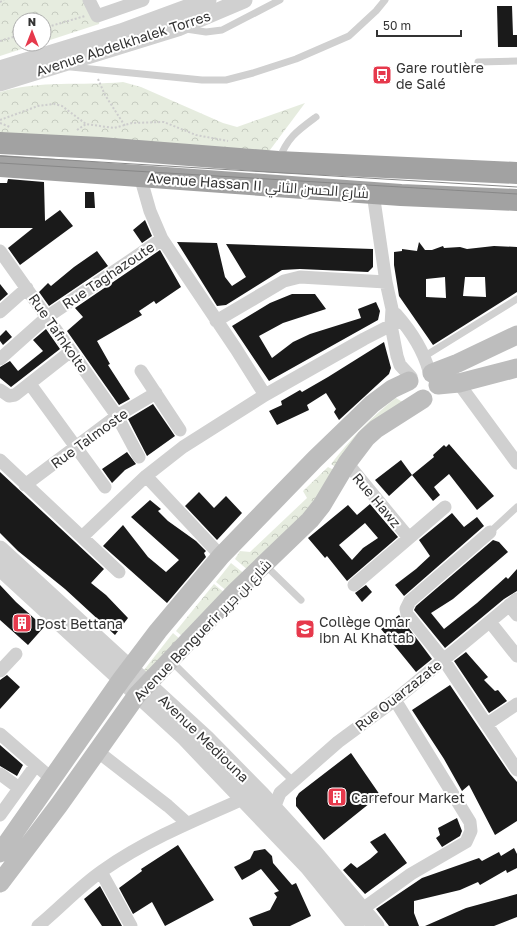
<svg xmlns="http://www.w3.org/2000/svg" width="517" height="926" font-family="'Golos Text',Cairo,sans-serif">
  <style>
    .park { fill: url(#park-crowns) }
    .building { fill: #1a1a1a; fill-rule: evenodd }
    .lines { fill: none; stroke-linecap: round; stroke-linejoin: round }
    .path { stroke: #cdcdcd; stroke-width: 2; stroke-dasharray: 2 2; stroke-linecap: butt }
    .service { stroke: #d0d0d0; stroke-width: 7 }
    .minor { stroke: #d0d0d0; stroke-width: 13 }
    .tertiary { stroke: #d0d0d0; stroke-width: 17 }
    .secondary { stroke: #bdbdbd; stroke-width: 19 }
    .trunk { stroke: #a2a2a2; stroke-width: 22 }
    .tram { stroke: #888; stroke-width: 1 }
    .labels { text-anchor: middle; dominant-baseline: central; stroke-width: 4; stroke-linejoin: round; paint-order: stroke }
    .street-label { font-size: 14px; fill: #333; stroke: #fff }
    .poi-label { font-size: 14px; fill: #333; stroke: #fff; text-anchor: start }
  </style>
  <defs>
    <pattern id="park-crowns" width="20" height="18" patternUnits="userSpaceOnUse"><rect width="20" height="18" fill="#e6ecdf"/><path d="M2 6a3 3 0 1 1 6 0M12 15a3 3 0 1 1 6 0" fill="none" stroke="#c6cbc0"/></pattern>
  </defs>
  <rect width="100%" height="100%" fill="#fff"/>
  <path class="park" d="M0 0H93L100 16 99 24 44 42V20H20V44H37L0 56Z
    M123 82 141 87 223 123 237 127 305 103 264 158 0 140V92C39 80 82 86 123 82Z
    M396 398 404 403 340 470 331 464C350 440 372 416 396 398Z
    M328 467 338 472 330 488 249 571 235 559 240 551 250 552 307 498 303 491Z
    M231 563 246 575 228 592 216 582Z
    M214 584 226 594 183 637 176 631Z
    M173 633 181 640 148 678 144 670Z"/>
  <path class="building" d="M497 6H512L513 35H517V47H498Z
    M8 179 44 182 45 221 60 210 73 226 20 265 8 248 33 228H0V183H7Z
    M85 192H94L95 208H85Z
    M145 220 152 236 142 243 133 230Z
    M177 242 217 243 225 277 232 286 246 277 226 244 373 249V267L368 272 300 269 282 270 226 305 217 306Z
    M419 242 425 250H432L443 246 444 248 460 247 467 249 494 246 517 247V292L433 345 399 296 394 265V252L402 251V249L417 251ZM445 277 446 298 426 297V279ZM465 277H485L486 297 463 296Z
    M160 250 181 287 156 304 154 301 139 311 142 315 97 341 110 364 108 365 130 399 119 405 67 331 83 317 75 308Z
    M97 251 108 266 49 306 39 292 48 283 51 286 74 267Z
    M0 284 8 294 0 301Z
    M292 294H315L326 309 283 323 259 336 272 358 293 342 310 334 361 318 358 309 376 302 380 311 378 320 269 381 232 326 270 303Z
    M46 329 60 349 11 387 0 378V367L10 361 18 371 43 351 33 340Z
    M6 330 12 337 3 345 0 341V336Z
    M384 342 391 368 389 374 339 420 334 412 336 409 326 393 307 405 309 410 277 425 269 411 282 405 281 401 300 390 302 392 328 377Z
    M153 404 175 436 147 456 128 419Z
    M449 444 494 496 477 510 449 474 434 487 440 495 433 501 412 475 434 457 433 455 444 445 446 447Z
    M127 452 136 464 125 470 112 483 102 469Z
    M401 460 412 475 389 496 375 480Z
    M0 472 104 569 91 583 106 595 128 618 115 635 65 589 18 551 0 533Z
    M199 492 214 508 226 496 242 513 217 540 185 506Z
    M150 500 161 509 158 511 168 521 196 541 206 551 204 553 206 557 167 603 103 546 123 525 148 557 166 572 179 560 131 517Z
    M370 504 398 537 347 581 327 556 325 558 308 538 348 505 357 515ZM365 523 378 538 363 548 352 560 339 545Z
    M452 513 464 527 477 517 484 526 404 596 395 585 416 569 430 556 419 540Z
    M493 540 499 542 508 552 453 599 431 613 444 629 477 603 506 577 508 579 517 569V591L504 599 445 648 414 610 416 606Z
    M0 585 16 602 44 627 28 645 0 620Z
    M366 585 372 592 362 602 355 593Z
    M399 615 432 659 416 672 381 629Z
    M466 652 488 677 484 680 495 691 498 690 507 701 489 713 454 661Z
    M7 675 20 687 0 709V680Z
    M450 685 510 774 517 782V821L495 835 469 785 462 791 444 759 412 710Z
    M0 745 23 765 17 776 0 766Z
    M351 753 380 795 324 840 296 806V798L299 793Z
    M457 818 462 831 460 836 442 847 436 838 440 835 438 828Z
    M385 833 407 863 365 894 343 870 351 863 357 868 370 859 378 852 370 842Z
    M178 845 214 900 165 926 152 902 133 914 119 888 142 871 141 869Z
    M514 848 517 854V868L507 873 506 870 480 885 478 882 460 890 414 901V913L419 926H389L376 909 422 878 479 858 482 861 499 852 501 856Z
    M265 849 272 856 273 863 292 885 296 883 311 916 290 926H253L249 918 270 910 277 897 274 893 279 891 261 869 242 880 234 867 250 859 254 851Z
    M100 886 122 926H102L84 899Z
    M517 894V917L494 926H425L466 908Z"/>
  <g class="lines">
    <path class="path" d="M0 2 4 0
      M44 28 85 16
      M0 41 20 35
      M98 79 105 95 125 126
      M0 120 38 106 54 104 62 106 86 124 114 128 132 123 164 122 196 135 228 141
      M0 123 10 127
      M77 130 86 124"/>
    <path class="service" d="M186 29 206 32 222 30 280 0
      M478 62 517 61
      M71 67 202 80H226L253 73 296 59 349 36 376 11 385 0
      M279 160C287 138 297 131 316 117
      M425 356 517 299
      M490 532 517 507
      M264 564 301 600
      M171 661 293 781"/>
    <path class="minor" d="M89 0 97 16 143 0
      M140 176 150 211 162 239 236 349 265 395
      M373 193 386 282 392 309 391 325 397 356 400 365 411 377
      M0 251 117 416 139 457
      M0 312 27 288
      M396 314C411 331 423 349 429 371
      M216 321 284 281 300 277 386 282
      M0 359 47 317 162 239
      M141 371 180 430
      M454 377 517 463
      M30 384 105 487
      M0 390 9 396 15 395 71 351
      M0 460 119 572
      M347 463 409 538 445 507
      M146 476 221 556
      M25 485 117 416 156 393
      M490 532 410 601 406 609 407 614 443 659 517 770
      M82 537 146 476 183 447 265 395 364 339 401 320
      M354 585 409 538
      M509 605 517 615
      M490 622 517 656
      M0 671 16 654
      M487 724 517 704
      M0 734 52 779
      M97 751 168 806 187 823
      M0 774 19 788
      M268 813 274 808 280 793 338 742 395 700 517 599
      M0 815 36 765
      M101 872 131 926
      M361 910 411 874 466 842 471 831 470 822 395 700
      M38 926C60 908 79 887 102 871 146 840 195 820 243 799"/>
    <path class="tertiary" d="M0 69 121 32 208 0
      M0 83 178 28 244 0
      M0 549 206 738 262 795 314 852 376 926
      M0 568 184 737 308 867 356 926"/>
    <path class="secondary" d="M432 373 458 363 517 335
      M438 385 459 383 517 368
      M0 853 121 680 158 631 221 556 315 459 372 404 392 389 409 381
      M0 883 59 805 137 695 236 591 310 520 322 505 347 463 366 438 376 429 423 399"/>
    <path class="trunk" d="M0 143 100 148 278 162 517 173
      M0 166 401 195 517 200"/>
    <path class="tram" d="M0 156 517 187
      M0 163 517 194"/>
  </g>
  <defs>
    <symbol id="bus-square" viewBox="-11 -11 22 22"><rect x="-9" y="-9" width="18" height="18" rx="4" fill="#e6394c" stroke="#fff"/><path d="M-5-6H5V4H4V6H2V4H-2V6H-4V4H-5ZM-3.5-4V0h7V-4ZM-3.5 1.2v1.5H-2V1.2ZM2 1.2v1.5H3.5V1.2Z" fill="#fff"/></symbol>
    <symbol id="building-square" viewBox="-11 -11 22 22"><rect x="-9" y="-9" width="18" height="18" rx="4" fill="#e6394c" stroke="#fff"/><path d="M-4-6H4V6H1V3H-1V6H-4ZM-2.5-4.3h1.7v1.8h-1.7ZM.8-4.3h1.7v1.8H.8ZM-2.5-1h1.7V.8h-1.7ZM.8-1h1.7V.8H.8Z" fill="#fff"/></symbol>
    <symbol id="school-square" viewBox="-11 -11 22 22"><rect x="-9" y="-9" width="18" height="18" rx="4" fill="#e6394c" stroke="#fff"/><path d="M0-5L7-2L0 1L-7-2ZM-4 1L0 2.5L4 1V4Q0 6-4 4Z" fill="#fff"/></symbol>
  </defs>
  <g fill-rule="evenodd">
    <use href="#bus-square" x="371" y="64" width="22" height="22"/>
    <use href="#building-square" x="11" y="612" width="22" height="22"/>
    <use href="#school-square" x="294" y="618" width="22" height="22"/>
    <use href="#building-square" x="326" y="786" width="22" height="22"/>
  </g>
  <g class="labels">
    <g class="street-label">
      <text transform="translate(123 43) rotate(-18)">Avenue Abdelkhalek Torres</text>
      <text transform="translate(258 185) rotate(4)">Avenue Hassan II شارع الحسن الثاني</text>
      <text transform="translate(108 275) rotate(-34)">Rue Taghazoute</text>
      <text transform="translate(59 333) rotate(55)">Rue Tafnkolte</text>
      <text transform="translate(89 438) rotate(-36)">Rue Talmoste</text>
      <text transform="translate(377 500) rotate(50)">Rue Hawz</text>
      <text transform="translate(202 630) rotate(-46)">Avenue Benguerir شارع بن جرير</text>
      <text transform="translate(398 695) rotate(-38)">Rue Ouarzazate</text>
      <text transform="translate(204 738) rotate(44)">Avenue Mediouna</text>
    </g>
    <g class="poi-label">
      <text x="396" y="67">Gare routière<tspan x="396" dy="16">de Salé</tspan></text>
      <text x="319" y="621">Collège Omar<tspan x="319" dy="16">ibn Al Khattab</tspan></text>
      <text x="36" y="623">Post Bettana</text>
      <text x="351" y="797">Carrefour Market</text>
    </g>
  </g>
  <g transform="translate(32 32)"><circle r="19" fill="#ffffff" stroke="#adadad"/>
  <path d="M0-3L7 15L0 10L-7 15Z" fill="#e6394c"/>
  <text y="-6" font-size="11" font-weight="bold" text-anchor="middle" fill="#333333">N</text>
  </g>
  <path d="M377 30v6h84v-6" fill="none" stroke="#333333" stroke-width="2"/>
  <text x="383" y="30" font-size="12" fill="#333333" stroke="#ffffff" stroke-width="3" paint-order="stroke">50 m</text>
</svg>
